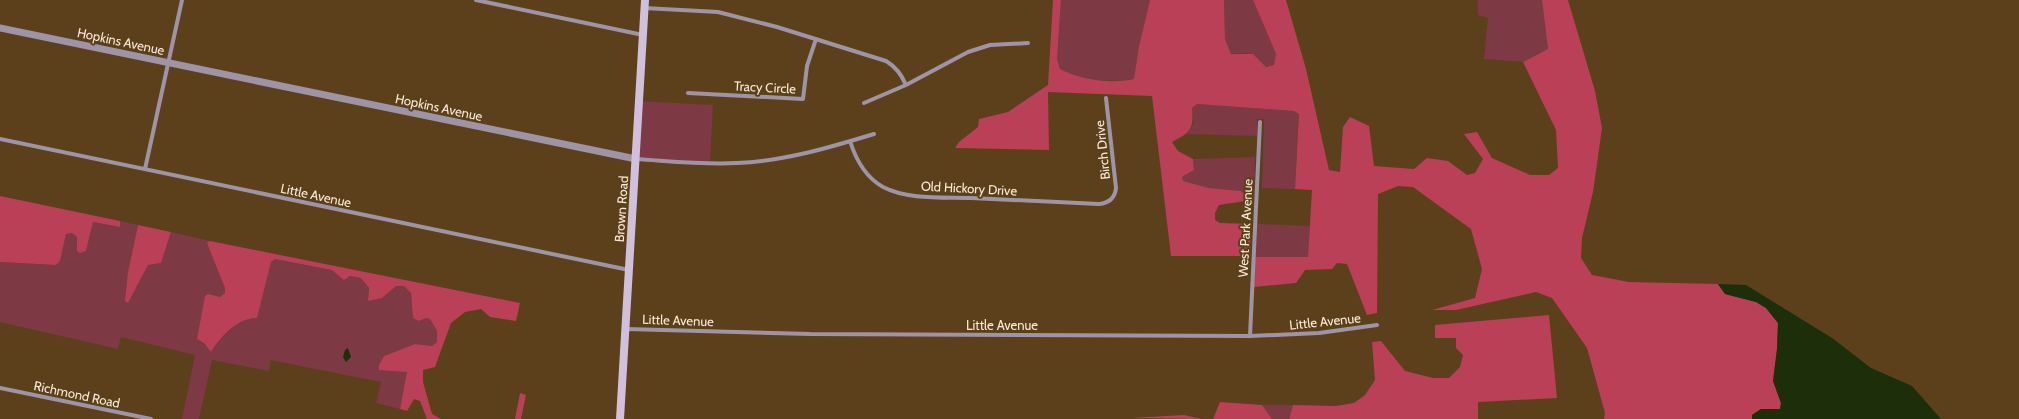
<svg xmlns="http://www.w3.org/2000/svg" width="2019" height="419" font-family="Cabin,sans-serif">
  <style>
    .green { fill: #7d3944 }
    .forest { fill: #b94057 }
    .water { fill: #1c2e0a }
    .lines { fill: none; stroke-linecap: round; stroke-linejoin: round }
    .minor { stroke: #9f94a6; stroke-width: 4 }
    .tertiary { stroke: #9f94a6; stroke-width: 7 }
    .secondary { stroke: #d1c0dc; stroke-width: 8 }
    .labels { text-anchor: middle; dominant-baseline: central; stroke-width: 4; stroke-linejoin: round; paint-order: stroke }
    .street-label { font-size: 13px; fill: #fbead6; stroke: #5b401b }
  </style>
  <rect width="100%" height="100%" fill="#5b401b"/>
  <path class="green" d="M1061 0H1150L1139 46 1134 79C1110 83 1082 80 1060 69L1057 59Z
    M1224 0H1253L1276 54 1274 65 1265 67 1246 53 1231 54 1225 39Z
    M1478 0H1542L1548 49 1523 62 1484 59 1488 18 1478 15Z
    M639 101 713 105 710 162 637 158Z
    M1197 104 1294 111 1299 114 1295 189 1262 188 1264 119H1257V136L1187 134 1194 123 1192 108Z
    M1255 157 1254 201H1245V195L1241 191 1209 188 1183 181 1182 177 1194 170 1193 159Z
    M120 221 138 225 128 272V303L148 265 161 263 171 232 210 241 207 243 208 246 225 288V293L220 297 208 294 204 342 211 351C222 337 238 318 257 318L271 262 275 259 333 270 344 279 350 276 361 278 369 288 368 300 382 298 396 286H404L411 293 413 318 419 321 426 318 430 319 437 331V342L432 346 415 344 384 356 379 365 408 372 400 409 376 403 381 382 271 360 269 371 212 360 199 419H182L195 355 121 337 118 349 0 322V262L56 265 60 261 66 234 72 233 77 237V251H86L93 222 119 227Z
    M1257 224 1310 226 1308 257H1255Z
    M1262 405H1293L1289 419H1272Z"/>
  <path class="forest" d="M1053 0H1061L1057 59 1060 69C1082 80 1110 84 1134 79L1139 46 1150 0H1224L1225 39 1231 54H1253L1266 67 1274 65 1276 54 1253 0H1286L1306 69 1329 170 1340 172 1343 127 1350 117 1369 126 1374 166 1414 169 1427 158 1448 161 1467 175 1475 173 1483 159 1464 134 1477 132 1492 158 1530 175H1549L1558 168 1556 130 1523 62 1548 49 1542 0H1568L1595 91 1602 128 1593 192 1582 238 1581 258 1592 275 1629 282 1718 284 1725 294 1756 302 1766 308 1778 323 1777 349 1773 381 1781 403 1780 409H1761L1752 415V419H1604L1605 413 1587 348 1552 298 1536 292 1456 310H1432L1475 298 1482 269 1471 229 1413 187 1398 186 1378 194 1377 313 1367 315 1347 264 1337 263 1332 269 1305 270 1296 283 1254 287 1255 257H1308L1312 190 1295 189 1299 114 1294 111 1197 104 1192 108C1194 129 1191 132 1172 142L1178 151 1193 159 1194 170 1182 177 1183 181 1209 188 1241 191 1245 195V201L1219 205 1215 213V220L1220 223 1251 224 1250 256H1171L1152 96 1048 92 1049 150 955 148 959 142 978 127 979 119 1008 112 1048 85Z
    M0 196 120 221V227L93 222 86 251 80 253 77 251V237L72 233 66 234 60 261 56 265 0 262Z
    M138 225 171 232 161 263 148 265 128 303 125 301 128 272Z
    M210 241 520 303 516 321 490 317 481 309 465 312 451 323 435 367 423 370V382L432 414 441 419H427L420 401 414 399 407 411 400 409 407 372 379 370V365L384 356 415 344 432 346 437 342V331L430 319 426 318 419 321 413 318 411 293 404 286H396L382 298 368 301 369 288 361 278 350 276 344 280 332 270 275 259 271 262 257 318C238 318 221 336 211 352L204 343 197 339 205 296 208 294 220 297 225 293V288L208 246 207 242Z
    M1549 315 1557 398 1478 402V419H1289L1293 405 1336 406 1354 403 1365 395 1375 380 1372 342 1381 341 1405 371 1433 378H1449L1460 367 1463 355 1456 348V338H1435V325Z
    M520 393 526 395 521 419H515Z
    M1220 402 1262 405 1272 419H1213Z
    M1184 415 1202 419 1131 418Z"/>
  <path class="water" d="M1718 284 1746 285 1832 338 1871 368 1912 386 1941 419H1752V415L1761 409H1780L1781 403 1773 381 1777 349 1778 323 1766 308 1756 302 1725 294Z
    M348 348 351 357 346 362 343 357 345 350Z"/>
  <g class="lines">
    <path class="minor" d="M476 0 643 35
      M644 8 718 12 777 27 886 61C896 67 901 74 906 85
      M688 93 803 99 807 66 816 39
      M864 103 906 85 968 52 990 45 1028 43
      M0 139 629 270
      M850 141C856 160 865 177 883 187 908 200 943 197 971 198 1013 200 1056 202 1099 204 1109 203 1115 198 1116 188L1106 98
      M636 159C669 161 704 165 737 163 784 161 828 148 874 134
      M145 169 182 0
      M626 329 810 334 1250 336 1319 333 1377 325
      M1250 336 1260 122
      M0 388 151 419"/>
    <path class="tertiary" d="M0 28 636 159"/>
    <path class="secondary" d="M620 419 645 0"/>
  </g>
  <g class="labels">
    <g class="street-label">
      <text transform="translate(121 41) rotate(12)">Hopkins Avenue</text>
      <text transform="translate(765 87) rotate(3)">Tracy Circle</text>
      <text transform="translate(439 107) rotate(12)">Hopkins Avenue</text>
      <text transform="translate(1102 150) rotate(-96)">Birch Drive</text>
      <text transform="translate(969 188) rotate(3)">Old Hickory Drive</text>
      <text transform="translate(316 195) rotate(12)">Little Avenue</text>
      <text transform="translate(621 209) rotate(-86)">Brown Road</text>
      <text transform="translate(1245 228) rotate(-87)">West Park Avenue</text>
      <text transform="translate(678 320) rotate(2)">Little Avenue</text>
      <text transform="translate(1325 321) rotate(-6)">Little Avenue</text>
      <text x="1002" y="325">Little Avenue</text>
      <text transform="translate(77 394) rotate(12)">Richmond Road</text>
    </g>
  </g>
</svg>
